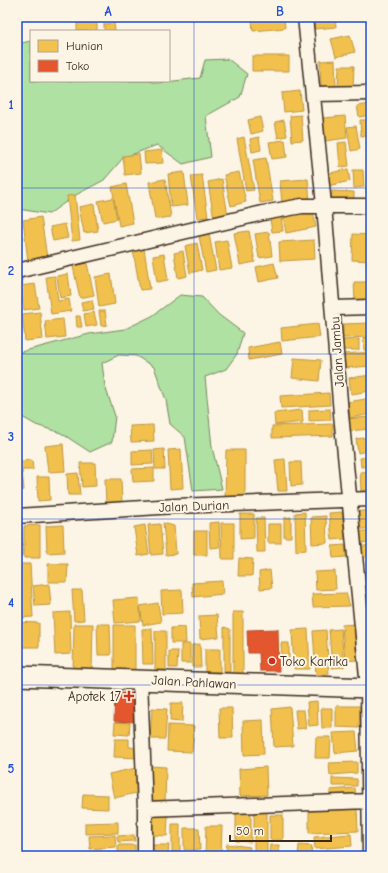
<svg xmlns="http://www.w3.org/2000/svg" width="388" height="873" font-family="'Comic Neue',sans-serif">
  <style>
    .green { fill: #afe1a2; stroke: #758660 }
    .homes { fill: #f2c14e; stroke: #bb9440 }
    .shops { fill: #e4572e; stroke: #b14a29 }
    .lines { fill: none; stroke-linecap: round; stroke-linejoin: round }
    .street-casing { stroke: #3b2a1e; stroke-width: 17 }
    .secondary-casing { stroke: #3b2a1e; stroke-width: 22 }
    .street { stroke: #fcf5e5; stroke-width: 14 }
    .secondary { stroke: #fcf5e5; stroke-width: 19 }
    .grid { fill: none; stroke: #1d4ed8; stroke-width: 1; stroke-opacity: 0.55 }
    .poi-dot { fill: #c8321e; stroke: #fcf5e5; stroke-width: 1.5 }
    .labels { text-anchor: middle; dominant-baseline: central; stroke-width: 4; stroke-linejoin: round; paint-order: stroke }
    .street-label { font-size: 13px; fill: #3b2a1e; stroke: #fcf5e5 }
    .poi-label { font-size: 13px; fill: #3b2a1e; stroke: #fcf5e5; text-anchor: start }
    .neatline { fill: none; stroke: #1d4ed8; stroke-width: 1.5 }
    .grid-label { font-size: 13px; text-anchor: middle; font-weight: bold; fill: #1d4ed8 }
  </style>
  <rect width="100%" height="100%" fill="#fcf5e5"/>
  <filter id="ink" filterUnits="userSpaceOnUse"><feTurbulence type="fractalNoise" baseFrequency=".025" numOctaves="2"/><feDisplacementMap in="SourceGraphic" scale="8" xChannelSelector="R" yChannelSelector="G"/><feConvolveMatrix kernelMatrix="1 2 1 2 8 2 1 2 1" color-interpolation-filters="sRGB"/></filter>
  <g filter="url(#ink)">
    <path class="green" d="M31 41V81H150L157 83 200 78 205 60 228 59 247 74 240 97 206 116 211 157 183 164 157 145 123 158 104 180 74 196 49 214 18 209 17 44Z
      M180 295 202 297 219 315 243 333 237 354 226 369 205 377 212 447 222 489 193 491 185 437 170 424 166 400 154 367 136 356 119 355 102 363 105 386 115 416 112 442 90 452 61 433 36 425 17 414V353L89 334 125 329 152 316Z"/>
    <path class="homes" d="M284 17 285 28 253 31 252 20Z
      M313 17H335L336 27 315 29Z
      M77 23H97V31H77Z
      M114 23 115 31H104V24Z
      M350 35 355 52 336 57 331 39Z
      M367 47H371V86Z
      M252 56H289V71H252Z
      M335 60 336 86H321L320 61Z
      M339 66H354L353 88 338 87Z
      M300 91 302 110 284 112 282 93Z
      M371 104V115L359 117 357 106Z
      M301 115 303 140 292 141 290 116Z
      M345 116 347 138 325 141 323 118Z
      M260 117 263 131 251 134 248 120Z
      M284 120 287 136 278 138 275 122Z
      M360 120H371V135L361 136Z
      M356 126 360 149 351 151 347 127Z
      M244 137 254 190 246 191 237 139Z
      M259 137 261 150 252 152 250 139Z
      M285 140 287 157 272 159 269 142Z
      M346 142 349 166 340 167 338 143Z
      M162 150 163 163 145 164 144 152Z
      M139 154 141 173 125 175 123 156Z
      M266 158 273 201 260 203 253 160Z
      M348 169 350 181 328 186 326 174Z
      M353 170H363L364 187 354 188Z
      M184 172 188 205 171 207 168 174Z
      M239 172 246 202 231 206 224 175Z
      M202 175 208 217 197 218 191 176Z
      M165 179 171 217 155 219 149 182Z
      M222 179 228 216 214 219 208 182Z
      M308 179 310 202 282 204 280 181Z
      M367 183 371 184V194L366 193Z
      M126 184 133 223 119 226 112 187Z
      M332 191 354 192V201L331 200Z
      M75 195 80 240 72 241 67 196Z
      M113 198 117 219 103 222 98 201Z
      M94 204 98 231 84 233 79 207Z
      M313 211 316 227 286 233 283 217Z
      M41 217 47 258 28 261 23 220Z
      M281 217 283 231 272 232 270 219Z
      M65 224 68 238 53 241 50 227Z
      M249 231 255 262 240 265 234 233Z
      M269 232 272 256 259 258 255 234Z
      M209 234 216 270 206 272 199 236Z
      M353 234 371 235V261L352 260Z
      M227 240 232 268 219 270 215 242Z
      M314 240 315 259 280 261 279 242Z
      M197 243 202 270 190 273 185 246Z
      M144 248 150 289 140 290 133 250Z
      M183 251 187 276 178 278 174 253Z
      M164 254 168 280 157 282 153 256Z
      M86 259 94 295 80 298 72 262Z
      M274 263 278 278 259 282 256 267Z
      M68 274 71 296 60 298 57 276Z
      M111 274 115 304 99 307 95 277Z
      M21 276 23 284 18 286 20 294H17V277Z
      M55 276 58 301 69 299 71 311 51 314 46 277Z
      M354 282H371V302H355Z
      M35 284 39 308 24 310 20 286Z
      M92 300 94 309 83 311 81 302Z
      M99 311H105L107 325 101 326Z
      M40 312 43 339 25 341 22 314Z
      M94 312 97 325 86 327 84 314Z
      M76 316H80L82 327H77Z
      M63 319 65 337 47 339 45 321Z
      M371 323V337L343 338V324Z
      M318 324 320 337 282 341 281 328Z
      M363 338H371V350H364Z
      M359 339V350H343V340Z
      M280 342 282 354 249 360 248 348Z
      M371 352V366L345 368 344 354Z
      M294 358 321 360 319 381 292 378Z
      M371 375V391L351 394 349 378Z
      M329 393 330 405 281 408 280 396Z
      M371 398V414L350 418 348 402Z
      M330 409 331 420 309 421V410Z
      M302 410 303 422 275 425 274 413Z
      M371 417V429L347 431 346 419Z
      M333 424V436L272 438V426Z
      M153 425 154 441 131 442 130 426Z
      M371 437V450L358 453 356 439Z
      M63 444 65 471 48 472 45 446Z
      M164 449 165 469H155L154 450Z
      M181 449 183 488 170 489 168 450Z
      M152 450 153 464 132 465V451Z
      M226 450H245V502H225Z
      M371 457V466L361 467 360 458Z
      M285 459 287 491H278L275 460Z
      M32 460 33 470H22L24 490 17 491V461Z
      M290 462H301L302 485 291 486Z
      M80 463H95L96 486 82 487Z
      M154 468V481L133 482 132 469Z
      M371 471V491H361L360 472Z
      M78 473 80 495H68L67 474Z
      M37 477H49L50 500 38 501Z
      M105 479H121L122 504 106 505Z
      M369 510 371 528 356 530 354 512Z
      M305 512 306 550 296 551 295 513Z
      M342 512 345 539 332 540 329 513Z
      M240 514H254V538L240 539Z
      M326 516 327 543 312 544 311 517Z
      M291 517V537H284V518Z
      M256 518H264L265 552H257Z
      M219 522 220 547 210 548 209 523Z
      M163 523 174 526 176 554 166 555Z
      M221 523H234V559H222Z
      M160 524 163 554 151 555 148 525Z
      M268 524H281V543H268Z
      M40 525V558H24V526Z
      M63 525 64 552 47 553 46 526Z
      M145 525 149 554 138 556 134 527Z
      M22 526 23 556H17V527Z
      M371 530V542L359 543 358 532Z
      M194 531H207V555H194Z
      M345 545 346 557 333 558 332 546Z
      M371 545V556L358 558 357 547Z
      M239 558 253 559 252 576H238Z
      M17 564H30L33 617 17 618Z
      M48 564H68L67 582H48Z
      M270 570 272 588 260 589 259 572Z
      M335 571 336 589 316 590 315 572Z
      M222 581 223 594 193 597 192 583Z
      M49 584 51 605 35 606 33 586Z
      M72 590H82L84 620 74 621Z
      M182 590 183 613 162 614 161 591Z
      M346 593 350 606 313 607 312 594Z
      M139 598 141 621 115 623 113 600Z
      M158 603 161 622 143 625 140 606Z
      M364 609H371V626H364Z
      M70 612 71 654 55 655 53 613Z
      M233 612H243V674H233Z
      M217 615 219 637 200 639 199 616Z
      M17 622 39 623V647H17Z
      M74 624H93L92 670H73Z
      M97 624H110L111 655H98Z
      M354 624 357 660 345 661 342 625Z
      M114 625H135V674H114Z
      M185 627 186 643H171V628Z
      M224 627 230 629V672H224Z
      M152 628 153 664H143L142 629Z
      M308 629 310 669H294L292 630Z
      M341 629 344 667 332 668 329 630Z
      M326 630 329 674 316 675 313 631Z
      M155 631H166V670H155Z
      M281 643H289V665H282Z
      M181 644H190V663H181Z
      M200 644 201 667H192V645Z
      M205 649H220V672H205Z
      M169 651H178L177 668H169Z
      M317 701 318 725 309 726 307 702Z
      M171 703H183L182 722 170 721Z
      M336 706H360L359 728 336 727Z
      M290 707 293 746 274 747 272 709Z
      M152 708 167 709 165 739H150Z
      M219 708H232L233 738H220Z
      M321 708H332V728H322Z
      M295 710H304L306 728 297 729Z
      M263 720 264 754 244 755 243 721Z
      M115 722 130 723 129 735 114 734Z
      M168 725 194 726 192 752 167 751Z
      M356 732 358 751 335 753 333 733Z
      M316 737H331L330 758H315Z
      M115 739H129V747L141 748 140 758 114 757Z
      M357 762V773L330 775 329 763Z
      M150 766 166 767 165 803 149 802Z
      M266 767 267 795 240 796 239 769Z
      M136 768 141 792 114 798 109 774Z
      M332 778 357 779V786H332Z
      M355 788 356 797 330 798V790Z
      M83 794 108 795V809L82 808Z
      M357 808 358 831 309 833V810Z
      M254 810H267V856H254Z
      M236 813 251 814V842L236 841Z
      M270 815H283V840H270Z
      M153 816H168L167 836 152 835Z
      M118 822V833L85 834V823Z
      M172 824H180V852H172Z
      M206 826H222L221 856H205Z
      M184 828H199L200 850H184Z
      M351 834 352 846 315 849 314 837Z
      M115 835 116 847 90 849 89 836Z
      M134 835 135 841 118 842 117 836Z
      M227 844 250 847 249 856 225 855Z
      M118 845H135V855H118Z
      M148 845H169L168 856H147Z
      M270 845H279V856H269Z
      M299 845 312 846 311 856H298Z
      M319 853 360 854V856H319Z"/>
    <path class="shops" d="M278 629 279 671H260L259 653H248L247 630Z
      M115 693H135V722L114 721Z"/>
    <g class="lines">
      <defs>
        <path id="street" d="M305 17 324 205 341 414 368 687 370 856
          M313 94 371 93
          M17 271 263 213 302 206H371
          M334 308 371 307
          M17 516 175 506 371 499
          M140 679 145 809V856
          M145 809 370 801"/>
        <path id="secondary" d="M17 676 371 688"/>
      </defs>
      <use href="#street" class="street-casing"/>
      <use href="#secondary" class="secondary-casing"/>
      <use href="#street" class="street"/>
      <use href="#secondary" class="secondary"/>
    </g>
  </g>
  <path class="grid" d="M194 17V856M17 188H371M17 354H371M17 519H371M17 685H371"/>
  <g class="poi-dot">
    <circle cx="272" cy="661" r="4"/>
    <path d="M127 690h4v4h4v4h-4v4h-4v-4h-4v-4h4z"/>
  </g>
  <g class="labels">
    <g class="street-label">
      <text transform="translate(337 352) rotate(-94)">Jalan Jambu</text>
      <text transform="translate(194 506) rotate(-2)">Jalan Durian</text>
      <text transform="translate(194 682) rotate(3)">Jalan Pahlawan</text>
    </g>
    <g class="poi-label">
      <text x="280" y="661">Toko Kartika</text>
      <text x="121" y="696" text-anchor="end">Apotek 17</text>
    </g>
  </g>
  <rect width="388" height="873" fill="none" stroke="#fcf5e5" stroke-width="44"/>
  <rect x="30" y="30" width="140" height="52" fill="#fcf5e5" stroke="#afa495"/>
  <rect x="38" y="40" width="20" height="12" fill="#f2c14e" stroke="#afa495"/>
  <text x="66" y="50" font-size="12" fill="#3b2a1e">Hunian</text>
  <rect x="38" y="60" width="20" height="12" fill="#e4572e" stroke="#afa495"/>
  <text x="66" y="70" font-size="12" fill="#3b2a1e">Toko</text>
  <path d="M230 835v6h101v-6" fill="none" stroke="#3b2a1e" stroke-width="2"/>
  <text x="236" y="835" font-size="12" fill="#3b2a1e" stroke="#fcf5e5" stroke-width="3" paint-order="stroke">50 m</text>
  <rect x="22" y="22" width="344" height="829" class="neatline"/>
  <g class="grid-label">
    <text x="108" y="16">A</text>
    <text x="280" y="16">B</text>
    <text x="11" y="109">1</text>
    <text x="11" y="275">2</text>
    <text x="11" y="441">3</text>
    <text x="11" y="607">4</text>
    <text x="11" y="773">5</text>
  </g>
</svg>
